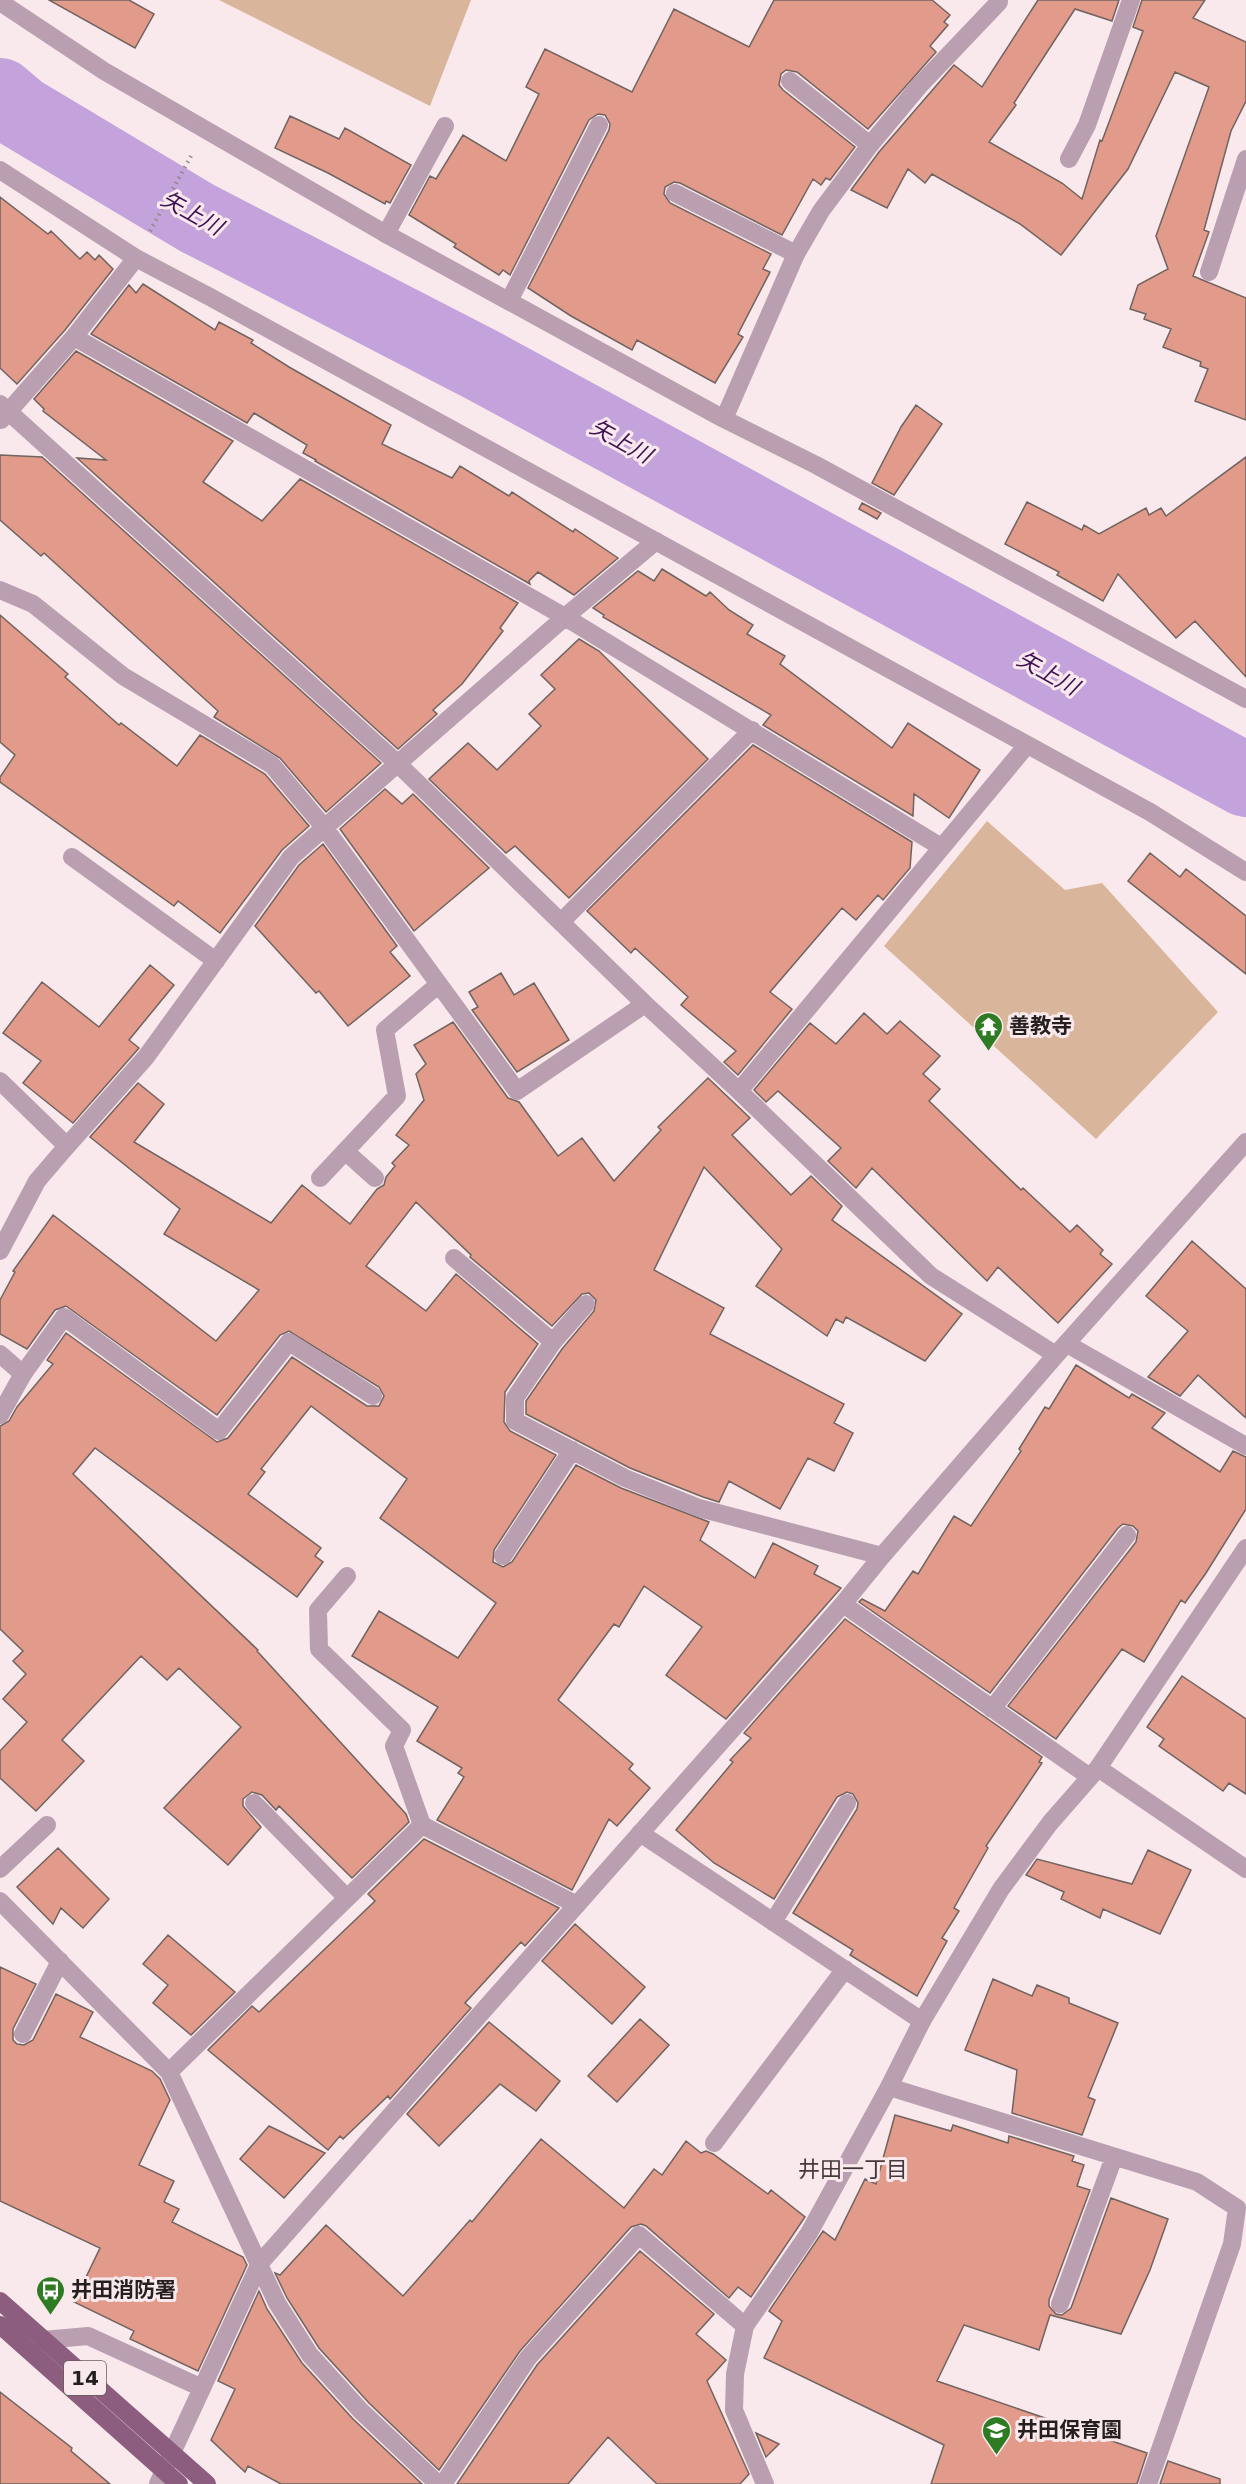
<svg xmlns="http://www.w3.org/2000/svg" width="1246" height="2484" font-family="'DejaVu Sans','Noto Sans JP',sans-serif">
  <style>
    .green { fill: #d9b69b }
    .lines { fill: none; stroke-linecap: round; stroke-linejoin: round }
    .river { stroke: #c4a2db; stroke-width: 74 }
    .building { fill: #e29b8b; stroke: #706360; stroke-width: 1.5 }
    .path { stroke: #93888a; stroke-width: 4; stroke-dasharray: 1.5 4.5; stroke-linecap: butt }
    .service { stroke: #ba9fb1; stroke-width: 18 }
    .minor { stroke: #ba9fb1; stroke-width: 18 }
    .tertiary { stroke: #ba9fb1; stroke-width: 18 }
    .primary { stroke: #8c5d7e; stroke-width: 18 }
    .labels { text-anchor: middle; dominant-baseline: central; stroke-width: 6; stroke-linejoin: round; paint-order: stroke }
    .shield { fill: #f9e9ec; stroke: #655c5d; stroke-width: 1.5 }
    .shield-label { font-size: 20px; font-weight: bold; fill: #251f20 }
    .poi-label { font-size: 21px; font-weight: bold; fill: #251f20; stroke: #f9e9ec; text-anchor: start }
    .water-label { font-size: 22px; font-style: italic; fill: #3e1155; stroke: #f9e9ec }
    .neighbourhood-label { font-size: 22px; fill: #45393b; stroke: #f9e9ec }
  </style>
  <rect width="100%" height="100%" fill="#f9e9ec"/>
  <path class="green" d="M219 0H471L430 106Z
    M987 821 1065 890 1102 883 1218 1012 1096 1139 884 946Z"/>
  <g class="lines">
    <path class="river" d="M0 95 20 112 197 218 482 365 1246 780"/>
  </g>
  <path class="building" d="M49 0H129L154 14 135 48Z
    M774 0H932L950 15 944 22 948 25 930 46 936 52 868 129 797 72 786 70 781 74 779 85 783 90 855 147 830 180 826 178 821 185 813 179 782 235 680 183 674 182 665 187 664 194 670 203 771 254 763 269 770 272 738 334 743 337 715 383 637 340 632 350 571 316 528 288 609 130 610 124 605 115 598 114 589 120 510 275 503 270 499 275 454 247 456 244 409 215 430 176 436 179 463 135 506 161 539 94 526 87 545 49 632 92 674 9 749 47Z
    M1038 0H1119L1112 21 1075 9 1014 103 1016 105 989 142 1062 183 1082 199 1100 140 1102 141 1143 31 1133 27 1142 0H1205L1193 18 1246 42V101L1231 131 1204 230 1209 232 1193 276 1246 298V420L1195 401 1208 369 1200 366 1201 362 1163 347 1171 329 1144 319 1146 314 1130 309 1138 285 1168 269 1156 236 1209 87 1175 72 1128 169 1061 255 1020 224 932 174 925 183 908 169 887 208 851 190 879 152 954 65 982 87Z
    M290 116 339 139 345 128 411 165 390 203 386 201 385 204 328 173 275 148Z
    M0 197 48 234 51 231 80 259 87 252 95 260 99 255 113 269 65 330 17 384 0 368Z
    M143 284 215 330 219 322 253 340 251 343 289 367 391 425 382 444 452 478 460 466 509 496 512 492 573 532 575 529 618 558 574 595 538 572 529 581 530 584 315 461 316 460 303 453 307 445 254 413 247 423 91 334 129 285 136 293Z
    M76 351 233 441 203 482 262 521 300 479 518 603 500 628 503 631 462 684 433 710 437 714 398 749 77 458 106 460 43 411 44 409 34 399Z
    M916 405 942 424 894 495 872 483 901 427Z
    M0 455 42 457 381 763 326 812 280 758 214 717 218 711 44 553 41 556 0 520Z
    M1246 457V677L1195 621 1176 638 1118 574 1103 601 1057 575 1059 572 1005 544 1027 502 1082 530 1084 525 1099 534 1146 508 1149 515 1161 508 1166 516Z
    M862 503 881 513 877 519 859 509Z
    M662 569 706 596 710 592 729 610 753 625 747 634 785 656 780 664 892 748 908 723 980 770 949 818 914 794 913 816 763 725 771 715 603 617 604 615 593 608 638 571 654 581Z
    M0 615 68 674 65 677 119 725 121 723 177 766 200 735 265 774 309 826 282 850 220 933 178 901 174 906 0 782V777L15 755 0 742Z
    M579 639 599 651 708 759 569 898 515 846 506 853 429 779 468 743 497 770 541 726 529 714 555 689 541 675Z
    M753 745 912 842 910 868 883 900 878 895 856 920 842 908 770 992 792 1009 738 1075 724 1062 736 1051 681 1005 688 997 635 948 631 953 587 911Z
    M385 789 402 804 413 794 489 868 414 931 340 829Z
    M323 844 397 946 390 952 410 976 348 1026 319 991 316 993 255 926 299 865Z
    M1150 853 1180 877 1186 869 1246 916V974L1128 881Z
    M150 965 174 985 129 1040 139 1048 73 1123 23 1083 41 1061 3 1033 42 982 99 1027Z
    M501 973 514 995 534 983 569 1040 517 1072 472 1010 478 1007 469 992Z
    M864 1013 887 1034 900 1021 940 1056 923 1074 940 1089 929 1101 1021 1190 1023 1188 1070 1232 1077 1225 1103 1250 1100 1254 1112 1264 1058 1323 998 1267 987 1281 872 1168 856 1188 828 1161 841 1148 778 1091 766 1102 754 1090 810 1023 836 1044Z
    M453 1022 508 1098 519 1102 558 1156 582 1138 614 1181 661 1130 658 1127 708 1078 750 1118 732 1135 791 1195 811 1176 842 1206 832 1220 962 1314 925 1361 846 1317 843 1323 836 1319 827 1336 756 1286 782 1249 704 1167 654 1270 724 1308 710 1334 844 1404 834 1423 853 1433 834 1471 808 1458 780 1509 729 1481 719 1502 703 1497 630 1468 526 1414V1401L562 1349 594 1311 596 1300 589 1293 582 1294 552 1326 470 1257 471 1255 416 1202 366 1266 426 1311 456 1274 538 1344 505 1392 504 1422 510 1431 556 1455 494 1550 493 1562 503 1567 512 1562 576 1465 621 1488 709 1522 700 1540 755 1578 773 1543 818 1566 814 1574 841 1588 726 1719 666 1675 702 1627 644 1586 619 1627 614 1624 558 1700 633 1764 629 1769 650 1788 617 1826 609 1819 572 1890 437 1820 464 1777 458 1773 462 1768 417 1741 438 1707 352 1656 379 1611 458 1658 496 1603 380 1518 407 1479 311 1406 261 1469 265 1472 248 1494 321 1548 315 1556 323 1562 297 1597 95 1448 73 1474 258 1650 257 1651 406 1814 409 1822 352 1878 279 1806 276 1810 262 1795 252 1792 243 1799V1806L261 1827 228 1865 164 1808 241 1727 179 1668 167 1680 141 1656 62 1740 84 1761 36 1811 0 1778V1751L27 1722 3 1699 26 1674 13 1661 23 1651 0 1629V1426L9 1421 17 1407 53 1364 47 1360 66 1333 217 1442 228 1438 292 1357 367 1406H379L384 1396 379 1387 289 1331 280 1335 217 1415 66 1306 55 1310 27 1349 0 1334V1300L15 1272 13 1271 53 1215 216 1341 259 1290 164 1234 180 1209 90 1137 138 1083 164 1104 134 1142 271 1223 302 1185 350 1224 377 1189 384 1185 386 1177 395 1166 392 1163 409 1145 396 1135 424 1100 416 1074 426 1064 414 1045Z
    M1192 1241 1246 1289V1418L1198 1375 1180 1396 1148 1377 1188 1331 1146 1296Z
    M1076 1365 1129 1398 1132 1394 1165 1413 1152 1428 1220 1472 1233 1451 1246 1457V1509L1206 1573 1185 1603 1181 1600 1144 1662 1122 1649 1056 1739 1008 1706 1136 1542 1138 1531 1133 1526 1123 1524 1118 1528 990 1693 859 1602 862 1599 885 1611 913 1571 918 1574 954 1516 971 1526 1021 1451 1019 1449 1045 1407 1049 1409Z
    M845 1619 1042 1757 1039 1762 1042 1763 986 1846 988 1848 954 1908 959 1911 942 1938 947 1941 917 1996 850 1955 853 1950 793 1913 857 1809 858 1803 853 1794 847 1792 837 1797 774 1899 714 1863 676 1830 733 1762 730 1760 751 1738 744 1733Z
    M1182 1676 1246 1719V1794L1229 1783 1223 1791 1159 1746 1164 1739 1147 1727Z
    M424 1839 559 1908 525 1946 521 1942 465 2003 471 2008 390 2099 388 2096 343 2139 340 2136 328 2150 208 2050 252 2006 259 2012 375 1901 368 1894Z
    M58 1848 109 1899 83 1928 61 1908 53 1924 17 1887Z
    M1148 1850 1191 1870 1160 1934 1103 1909 1100 1918 1061 1899 1064 1892 1026 1875 1037 1859 1132 1884Z
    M575 1924 645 1987 612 2024 542 1961Z
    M168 1935 235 1992 191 2035 153 2003 168 1985 143 1964Z
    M0 1967 36 1984 13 2029V2040L17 2044 24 2045 33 2040 56 1994 93 2012 80 2037 152 2071 160 2079 170 2100 139 2165 174 2181 164 2202 179 2209 172 2222 243 2257 247 2265 198 2371 130 2339 134 2331 74 2302 100 2248 0 2201Z
    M993 1979 1032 1996 1037 1985 1069 1998V2003L1118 2023 1088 2097 1095 2100 1082 2135 1012 2113 1017 2070 965 2050Z
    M640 2019 669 2045 617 2102 588 2076Z
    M489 2022 560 2081 536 2111 500 2084 439 2146 407 2114Z
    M895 2115 951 2131 953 2125 1008 2143 1009 2136 1074 2156 1072 2161 1084 2165 1077 2186 1090 2190 1049 2300V2306L1056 2314 1062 2315 1071 2308 1111 2198 1168 2219 1150 2270 1121 2334 1050 2315 1039 2350 964 2325 937 2381 1147 2453 1137 2484H931L944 2445 764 2358 782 2321 769 2311 823 2231 835 2240 865 2179 876 2184Z
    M269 2126 325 2153 284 2198 240 2159Z
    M541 2139 624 2208 654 2169 662 2175 686 2141 701 2153 706 2151 713 2154 768 2194 771 2190 805 2217 751 2297 738 2287 729 2298 646 2226 641 2224 631 2227 520 2351 439 2470 369 2403 319 2348 287 2298 275 2273 280 2275 326 2225 403 2296 470 2220 472 2222Z
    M640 2251 714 2314 696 2334 726 2360 707 2381 749 2474 740 2484H657L608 2437 568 2484H457L537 2365Z
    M259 2291 267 2309 302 2363 353 2419 422 2484H281L248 2466 245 2472 211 2440 235 2389 218 2381Z
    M0 2392 72 2448 71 2451 110 2484H0Z
    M756 2433 779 2444 766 2457Z
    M1168 2461 1220 2479V2484H1160Z"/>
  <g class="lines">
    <path class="path" d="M150 231 191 156"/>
    <path class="service" d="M790 81 870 145
      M1069 159 1087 125 1131 0
      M675 193 796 254
      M386 234 445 126
      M1209 272 1246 159
      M509 301 599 125
      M74 337 565 617 941 847
      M0 590 33 604 123 676 272 765 324 827 517 1091 645 1004
      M72 857 216 961
      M561 922 752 730
      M0 1081 67 1146 146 1057 291 857 565 617 656 541
      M739 1091 1027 745
      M345 1151 375 1178
      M320 1178 397 1096 385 1030 439 984
      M454 1258 553 1342 515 1398V1421L625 1478 699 1508 882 1556
      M553 1342 586 1304
      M23 1374 64 1317 219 1431 289 1342 373 1396
      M503 1556 572 1450
      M347 1576 318 1610 319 1649 402 1730 394 1746 422 1825
      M843 1604 1090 1777
      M992 1709 1127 1535
      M254 1803 347 1898
      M640 1833 922 2021
      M0 1869 47 1825
      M773 1922 847 1803
      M23 2034 60 1961
      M889 2087 1197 2182 1237 2208 1232 2244 1148 2484
      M714 2143 845 1969
      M1060 2304 1114 2157
      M43 2340 88 2336 202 2388
      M443 2484 528 2358 639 2235 745 2326"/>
    <path class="minor" d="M0 2 104 71 386 234 724 419 816 465 1246 699
      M0 170 136 258 210 297 1150 812 1246 872
      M0 404 397 763 645 1004 739 1091 931 1276 1056 1355
      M724 419 796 254 821 211 870 145 920 85 999 2
      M1 420 74 337 136 258
      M0 1251 37 1181 67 1146
      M1067 1344 1246 1446
      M0 1354 23 1374 0 1415
      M1098 1768 1246 1869
      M0 1901 169 2072 277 2303 310 2355 361 2411 438 2484
      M169 2072 422 1825 577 1905
      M172 2453 260 2263 843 1604 882 1556 1056 1355 1246 1142
      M765 2484 734 2410 735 2374 745 2326 809 2233 889 2087 922 2021 1001 1889 1050 1823 1098 1768 1246 1548"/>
    <path class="tertiary" d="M158 2484 170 2457"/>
    <path class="primary" d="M0 2301 207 2484
      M0 2325 179 2484"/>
  </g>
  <defs>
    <symbol id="temple-pin" viewBox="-11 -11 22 30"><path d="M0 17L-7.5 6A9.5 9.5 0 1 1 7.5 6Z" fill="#2e7b24" stroke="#f9e9ec"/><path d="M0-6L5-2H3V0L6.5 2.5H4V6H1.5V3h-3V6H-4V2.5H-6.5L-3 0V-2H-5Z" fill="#fff"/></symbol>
    <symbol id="bus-pin" viewBox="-11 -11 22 30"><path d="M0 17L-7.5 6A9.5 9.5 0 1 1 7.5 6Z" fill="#2e7b24" stroke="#f9e9ec"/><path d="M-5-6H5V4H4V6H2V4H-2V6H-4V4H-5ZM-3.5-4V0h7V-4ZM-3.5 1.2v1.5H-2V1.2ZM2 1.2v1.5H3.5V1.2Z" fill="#fff"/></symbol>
    <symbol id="school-pin" viewBox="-11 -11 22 30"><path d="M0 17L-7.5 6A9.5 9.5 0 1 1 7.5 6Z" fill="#2e7b24" stroke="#f9e9ec"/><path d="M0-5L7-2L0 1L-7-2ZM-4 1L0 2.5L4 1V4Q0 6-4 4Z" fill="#fff"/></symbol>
  </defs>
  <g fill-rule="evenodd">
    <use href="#temple-pin" x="972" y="1010" width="33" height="45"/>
    <use href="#bus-pin" x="34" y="2274" width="33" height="45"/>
    <use href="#school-pin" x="980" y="2414" width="33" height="45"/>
  </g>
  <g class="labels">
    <rect class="shield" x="64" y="2361" width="42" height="34" rx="4.5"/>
    <g class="shield-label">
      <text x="85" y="2378">14</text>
    </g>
    <g class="poi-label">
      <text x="1009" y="1026">善教寺</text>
      <text x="71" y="2290">井田消防署</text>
      <text x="1017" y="2430">井田保育園</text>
    </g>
    <g class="water-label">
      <text transform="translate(192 213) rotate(29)">矢上川</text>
      <text transform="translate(621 441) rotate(29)">矢上川</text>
      <text transform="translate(1048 673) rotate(29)">矢上川</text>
    </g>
    <g class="neighbourhood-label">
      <text x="853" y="2169">井田一丁目</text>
    </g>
  </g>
</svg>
